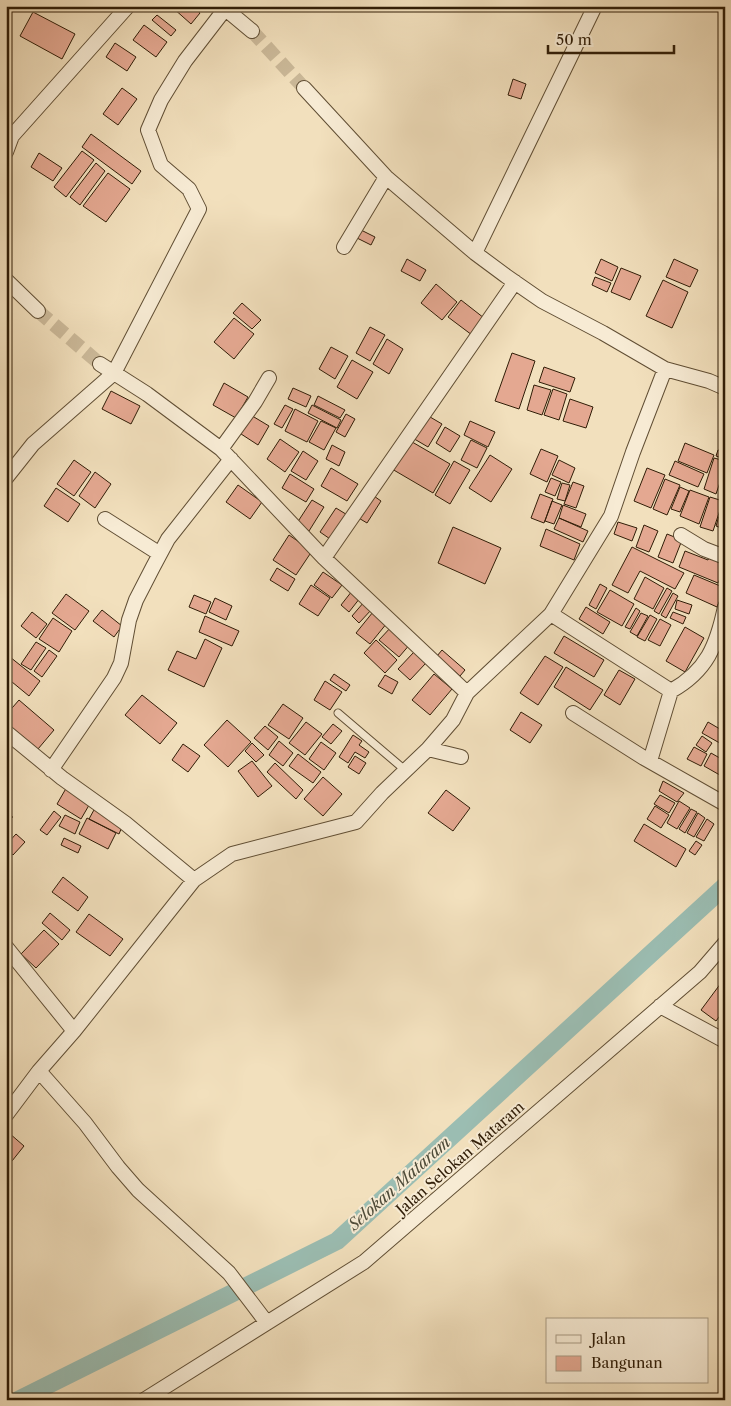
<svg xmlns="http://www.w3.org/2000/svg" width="731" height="1406" font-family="'Libre Caslon Text',serif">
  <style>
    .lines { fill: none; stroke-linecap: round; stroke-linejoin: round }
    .canal { stroke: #9bbdb2; stroke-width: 18 }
    .building { fill: #e4a891; stroke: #301d07 }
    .street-tunnel { stroke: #cbb999; stroke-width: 14; stroke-dasharray: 14 7; stroke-linecap: butt }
    .lane-casing { stroke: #604e34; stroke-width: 9 }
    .street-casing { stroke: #604e34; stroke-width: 16 }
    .lane { stroke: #f7ebd4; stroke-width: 7 }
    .street { stroke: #f7ebd4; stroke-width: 14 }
    .labels { text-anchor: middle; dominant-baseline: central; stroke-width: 4; stroke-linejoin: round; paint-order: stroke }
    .street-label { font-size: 15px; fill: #301d07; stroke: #f7ebd4 }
    .water-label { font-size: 16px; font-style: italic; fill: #504d3a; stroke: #f7ebd4 }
  </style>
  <rect width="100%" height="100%" fill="#f2e0bd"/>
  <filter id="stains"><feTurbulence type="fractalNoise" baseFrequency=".004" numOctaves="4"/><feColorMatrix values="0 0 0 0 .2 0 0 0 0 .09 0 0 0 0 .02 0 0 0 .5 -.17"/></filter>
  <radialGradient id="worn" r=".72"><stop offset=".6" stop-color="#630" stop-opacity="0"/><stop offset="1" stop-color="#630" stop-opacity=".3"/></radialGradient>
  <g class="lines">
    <path class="canal" d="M18 1400 337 1241 725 886"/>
  </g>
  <path class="building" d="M174 6H192L200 13 191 24 173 8Z
    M33 12 75 34 62 59 20 36Z
    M157 15 176 30 171 36 152 20Z
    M144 25 167 42 156 57 133 40Z
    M115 43 136 57 127 71 106 57Z
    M513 79 526 84 521 99 508 95Z
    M122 88 137 99 118 125 103 114Z
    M91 134 141 171 132 184 82 147Z
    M82 151 94 160 66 197 54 187Z
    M39 153 62 168 53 181 31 167Z
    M96 163 105 171 80 205 70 197Z
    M108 173 130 189 106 222 83 206Z
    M361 230 375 237 371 245 357 238Z
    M407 259 426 270 420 281 401 271Z
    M601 259 618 267 612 281 595 273Z
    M674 259 698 270 690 287 666 277Z
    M621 268 641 276 630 300 611 292Z
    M595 277 611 283 607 292 592 285Z
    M663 280 688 292 672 328 646 316Z
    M436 284 457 302 442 320 421 303Z
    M461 300 484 318 472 335 448 317Z
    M242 303 261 320 252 329 233 313Z
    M234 318 254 334 234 359 214 342Z
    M370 327 385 335 370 361 356 353Z
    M387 339 403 349 389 374 373 364Z
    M331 347 348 356 335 379 319 369Z
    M512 353 535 361 519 409 495 401Z
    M352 360 373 372 357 399 337 387Z
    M544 367 575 378 570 392 539 382Z
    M224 383 248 397 236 418 213 405Z
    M534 385 551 390 542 415 527 410Z
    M293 388 311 396 306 407 288 399Z
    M553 389 567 394 559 420 544 415Z
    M111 391 140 406 131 424 102 409Z
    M318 396 345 410 340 418 314 405Z
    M570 399 593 407 586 428 563 421Z
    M285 405 293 409 282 428 274 424Z
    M312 405 341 420 337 428 308 413Z
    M295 409 318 421 307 442 285 431Z
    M249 414 269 426 258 445 238 432Z
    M346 414 355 419 345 437 336 432Z
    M425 414 442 424 428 447 411 437Z
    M321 421 336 428 324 450 309 442Z
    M470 421 495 432 488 447 464 435Z
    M445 427 460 436 450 452 436 443Z
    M280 439 299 452 285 472 267 459Z
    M407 439 450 464 433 493 392 469Z
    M471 440 487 448 477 468 461 460Z
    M685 443 714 455 707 473 678 461Z
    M332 445 345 452 339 466 326 459Z
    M541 449 558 456 547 482 530 474Z
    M718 450 725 452V459L716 456Z
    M303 451 318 461 306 480 291 471Z
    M490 455 512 469 491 502 469 488Z
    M714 458 725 461V468L716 494 704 489Z
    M74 460 91 472 74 496 57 484Z
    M559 460 575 468 569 483 552 475Z
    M454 461 470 470 450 504 435 495Z
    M675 461 704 474 698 487 669 475Z
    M331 468 358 484 347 501 321 486Z
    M647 468 665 475 651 508 634 501Z
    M95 472 111 484 95 508 79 496Z
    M290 474 314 489 306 502 282 488Z
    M551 478 561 482 555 496 545 492Z
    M665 479 680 485 667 515 653 509Z
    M573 482 584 486 576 508 564 504Z
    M562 483 570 485 565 501 557 499Z
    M238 485 262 502 250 519 226 502Z
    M680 487 689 491 680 512 671 509Z
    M56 488 80 504 68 522 44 506Z
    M690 490 709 497 699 524 680 516Z
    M371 494 381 501 367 523 357 517Z
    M540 494 553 499 544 523 531 518Z
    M710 497 723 501 713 531 700 527Z
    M312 500 324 507 309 531 297 523Z
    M552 501 562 505 554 524 545 521Z
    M563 505 586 514 581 527 559 518Z
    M722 506 725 507 724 529 716 526Z
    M336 508 349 516 333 541 320 532Z
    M559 518 588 531 583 542 554 529Z
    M618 522 637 528 632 541 614 534Z
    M644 525 658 531 649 552 636 547Z
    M453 527 501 548 485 584 438 563Z
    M546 529 580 544 574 560 540 546Z
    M667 534 682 540 673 563 658 557Z
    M289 535 312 551 296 575 273 560Z
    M632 547 684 573 675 589 640 571 628 593 612 585Z
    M685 551 708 560 710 556 725 563V567L718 583 679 567Z
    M277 568 295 579 288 591 270 580Z
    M323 572 342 585 332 598 314 585Z
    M694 575 725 588 717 607 686 593Z
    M645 577 664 588 653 609 634 599Z
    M600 584 607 588 596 609 589 605Z
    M311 585 330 598 318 616 299 604Z
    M667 588 672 591 659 614 654 611Z
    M610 590 634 604 622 626 597 612Z
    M352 591 360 598 349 612 341 605Z
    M673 593 678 596 666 618 661 615Z
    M66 594 89 611 75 630 52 613Z
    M194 595 211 602 206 614 189 607Z
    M215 598 232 606 226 620 209 612Z
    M677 600 692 605 689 614 675 609Z
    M364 602 372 609 359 623 352 616Z
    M586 607 610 622 603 634 579 619Z
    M636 608 640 611 630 629 625 627Z
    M102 610 122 626 114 637 93 621Z
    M32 612 47 624 36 638 21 626Z
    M373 612 387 623 370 644 356 633Z
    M673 612 686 617 683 624 670 618Z
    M641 613 648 616 637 636 630 632Z
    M650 615 657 619 645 641 637 637Z
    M205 616 239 631 232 646 199 632Z
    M53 618 72 631 59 652 39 639Z
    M660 619 671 625 660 646 648 640Z
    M392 626 411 643 399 657 379 640Z
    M685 627 704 638 685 672 666 661Z
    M564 636 604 660 594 677 554 653Z
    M205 639 222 648 204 687 168 670 177 651 196 659Z
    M376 640 397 660 385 673 364 653Z
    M36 642 46 648 31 670 21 664Z
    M49 650 57 656 42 677 34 671Z
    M442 650 465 670 460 676 437 656Z
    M414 652 426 663 410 680 398 669Z
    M545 656 563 667 538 705 520 693Z
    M10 657 40 681 29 696 6 677V661Z
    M566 667 603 690 590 710 554 687Z
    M619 670 635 679 620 705 604 695Z
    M334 674 350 685 346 691 330 680Z
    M434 674 452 689 430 715 412 700Z
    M385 675 398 682 392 694 378 686Z
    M325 681 342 692 330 710 314 700Z
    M142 695 177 723 160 744 125 715Z
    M19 700 54 730 38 749 6 723V715Z
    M283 704 303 718 289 739 268 725Z
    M521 712 542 725 530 743 510 730Z
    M725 713V726L719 723Z
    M227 720 251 742 228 767 204 745Z
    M306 722 322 734 305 755 289 743Z
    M708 722 725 732V746L702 733Z
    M333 724 342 731 331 744 322 737Z
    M265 726 278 737 268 750 254 738Z
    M353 735 362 741 359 745 369 752 365 758 355 752 348 763 339 757Z
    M702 736 712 743 706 752 696 745Z
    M279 741 293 753 283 766 269 755Z
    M321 742 336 753 324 770 309 759Z
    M252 743 264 755 256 762 245 751Z
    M183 744 200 756 188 772 172 760Z
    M694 747 707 754 701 766 687 759Z
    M711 753 725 761V778L704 766Z
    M298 754 321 772 313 783 289 766Z
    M355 756 366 763 359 774 348 767Z
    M252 761 272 786 258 797 238 771Z
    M275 763 303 790 296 799 267 772Z
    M323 777 342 794 323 816 304 799Z
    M663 781 684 793 677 802 659 791Z
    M68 785 92 800 81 819 57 804Z
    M446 790 470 808 453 831 428 813Z
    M660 795 675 803 669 813 654 804Z
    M679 801 690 808 677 829 667 823Z
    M655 806 669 815 661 828 647 819Z
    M95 808 124 822 119 834 89 819Z
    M691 809 697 812 685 833 679 829Z
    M6 811 13 817 6 824Z
    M54 811 61 817 47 835 40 830Z
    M698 813 705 818 694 837 687 833Z
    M65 815 80 822 75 834 59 826Z
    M87 818 116 833 108 849 79 834Z
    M707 819 714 824 704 841 696 837Z
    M644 824 686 849 676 867 634 841Z
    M16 834 25 842 13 855 6 849V845Z
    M64 838 81 846 78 853 61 845Z
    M696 841 702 845 695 855 689 851Z
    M63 877 88 897 78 911 52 892Z
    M50 913 70 930 62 940 42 923Z
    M89 914 123 939 110 956 76 932Z
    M44 930 59 944 36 968 21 954Z
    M724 979 725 1009 716 1021 701 1010Z
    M9 1133 24 1146 12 1161 6 1156V1137Z"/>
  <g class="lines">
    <path class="street-tunnel" d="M252 31 304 88
      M38 311 100 364"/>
    <defs>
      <path id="lane" d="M338 713 405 770"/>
      <path id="street" d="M222 6 252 31
        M304 88 386 177 475 253 506 276 542 301 603 333 665 369 709 381 725 388
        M6 152 12 136 128 6
        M344 247 386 177
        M475 253 595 6
        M6 280 38 311
        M100 364 147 394 221 449 324 558 467 693
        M221 449 255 402 269 378
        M6 478 33 444 114 373 199 209 189 189 161 165 148 130 161 100 185 61 225 9
        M105 519 160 554
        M681 535 704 549 725 557
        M324 558 515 282
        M551 614 671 691
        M573 713 644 758 725 804
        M6 732 62 778 125 823 194 880
        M428 749 461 757
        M650 761 671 691C707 671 717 645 725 607
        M51 770 114 678 121 663 129 620 136 600 153 567 168 539 231 459
        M6 947 74 1031
        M660 1006 725 1041
        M39 1071 85 1123 118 1167 138 1190 229 1273 267 1323
        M6 1115 39 1071 74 1031 194 880 232 854 356 822 382 793 428 749 453 720 467 693 551 614 611 516 633 452 665 369
        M144 1400 364 1262 700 972 725 943"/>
    </defs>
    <use href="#lane" class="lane-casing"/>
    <use href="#street" class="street-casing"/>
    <use href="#lane" class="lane"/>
    <use href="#street" class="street"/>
  </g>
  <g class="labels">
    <g class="street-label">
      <text transform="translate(460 1158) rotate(-41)">Jalan Selokan Mataram</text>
    </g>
    <g class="water-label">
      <text transform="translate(399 1183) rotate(-42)">Selokan Mataram</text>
    </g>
  </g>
  <rect width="731" height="1406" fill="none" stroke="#f2e0bd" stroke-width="25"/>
  <rect x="8" y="8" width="716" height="1391" fill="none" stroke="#301d07" stroke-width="2.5"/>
  <rect x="12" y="12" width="706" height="1381" fill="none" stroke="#301d07"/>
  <rect x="546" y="1318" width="162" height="65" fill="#f7ebd4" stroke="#a79982"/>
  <rect x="556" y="1335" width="25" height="8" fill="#f7ebd4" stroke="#a79982"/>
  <text x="591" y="1344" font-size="15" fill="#301d07">Jalan</text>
  <rect x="556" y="1356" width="25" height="15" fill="#e4a891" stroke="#a79982"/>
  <text x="591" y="1368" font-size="15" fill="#301d07">Bangunan</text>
  <path d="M548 45v8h126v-8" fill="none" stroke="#301d07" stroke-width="2.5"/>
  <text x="556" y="45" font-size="15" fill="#301d07" stroke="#f7ebd4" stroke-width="4" paint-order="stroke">50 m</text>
  <rect width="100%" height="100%" filter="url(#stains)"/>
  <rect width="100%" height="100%" fill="url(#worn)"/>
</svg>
